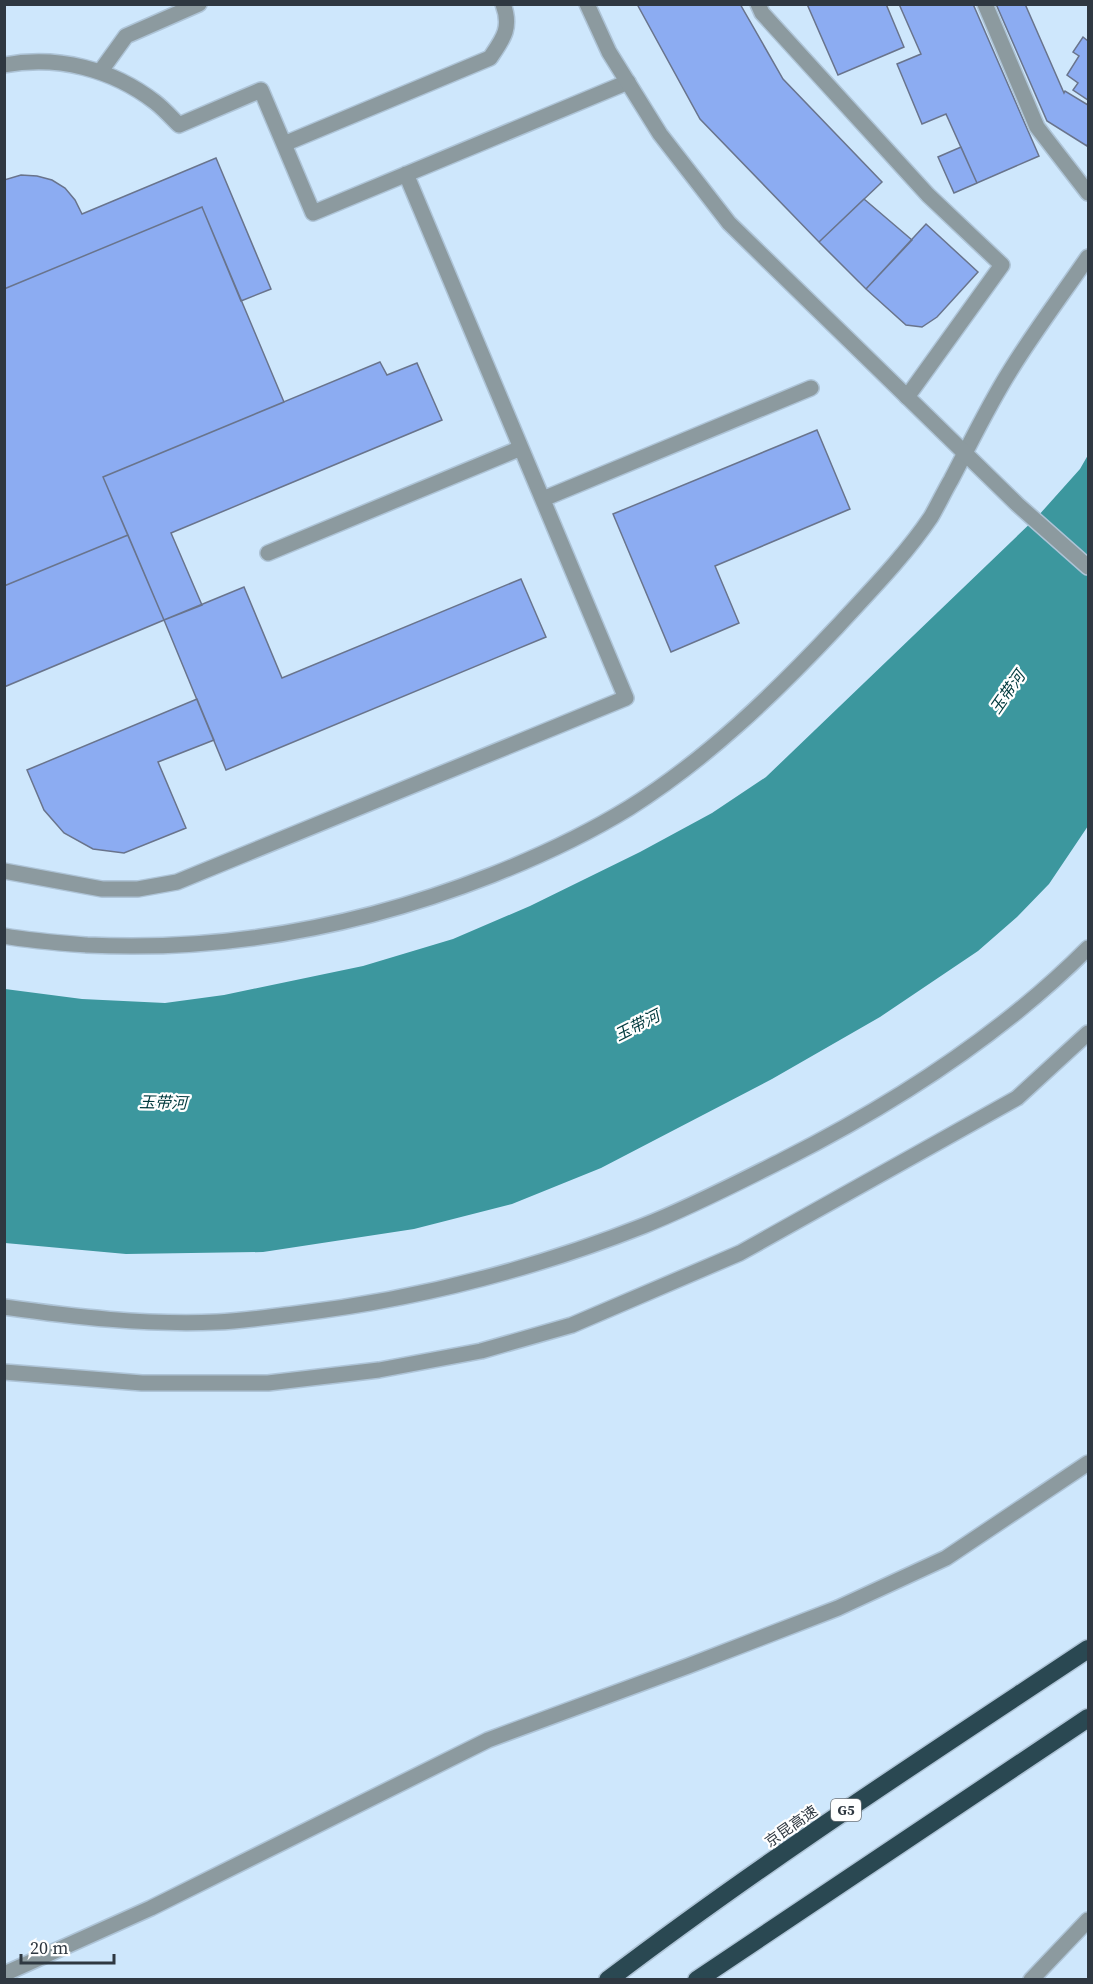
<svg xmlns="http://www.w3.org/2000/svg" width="1093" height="1984" font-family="'Source Serif 4','Noto Sans SC',serif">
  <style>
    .water { fill: #3c979e }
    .building { fill: #8cacf2; stroke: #69748c; stroke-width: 1.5 }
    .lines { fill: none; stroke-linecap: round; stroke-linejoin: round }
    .service-casing { stroke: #aec4d7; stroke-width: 18 }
    .minor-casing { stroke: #aec4d7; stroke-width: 18 }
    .tertiary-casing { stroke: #aec4d7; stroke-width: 18 }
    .motorway-casing { stroke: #aec4d7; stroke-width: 21 }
    .service { stroke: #8c9a9f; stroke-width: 15 }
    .minor { stroke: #8c9a9f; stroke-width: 15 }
    .tertiary { stroke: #8c9a9f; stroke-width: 15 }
    .motorway { stroke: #2a4852; stroke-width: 18 }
    .labels { text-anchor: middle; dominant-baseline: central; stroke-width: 4.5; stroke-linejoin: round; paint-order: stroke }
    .shield { fill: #fff; stroke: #6d747a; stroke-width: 1.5 }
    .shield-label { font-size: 14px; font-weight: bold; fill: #2f3841 }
    .street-label { font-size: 15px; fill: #2f3841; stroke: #fff }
    .water-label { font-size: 16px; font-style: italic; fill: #00393d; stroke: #fff }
  </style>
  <rect width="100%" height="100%" fill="#cee7fc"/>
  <path class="water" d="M1088 455V826L1049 884 1017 917 978 951 880 1017 772 1079 601 1168 512 1204 414 1229 263 1252 126 1254 5 1243V989L82 999 165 1003 224 995 363 966 453 939 530 906 640 852 712 813 766 777 1038 516 1080 469Z"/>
  <path class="building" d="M637 4H740L783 79 882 182 819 242 700 119Z
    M807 4H886L904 47 838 75Z
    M899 4H973L1039 156 977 183 946 114 922 124 897 64 921 54Z
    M996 4H1025L1064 93 1065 91 1088 105V143L1087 146 1047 121Z
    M1083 37 1088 41V100L1073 90 1078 83 1067 75 1079 56 1073 52Z
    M961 147 977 183 954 193 938 157Z
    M216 158 271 289 241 301 202 207 4 289V180L21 175 37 176 52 180 65 188 75 200 82 214Z
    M864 199 912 240 866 289 819 242Z
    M202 207 284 402 103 477 128 535 4 586V289Z
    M926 224 978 272 937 317 922 327 906 325 866 289Z
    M380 362 387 375 417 363 442 420 171 533 202 605 164 620 103 477Z
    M817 430 850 509 715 566 739 623 671 652 613 514Z
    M128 535 164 620 4 687V586Z
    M521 579 546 637 226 770 164 620 244 587 282 678Z
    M197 699 214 740 158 762 186 828 124 853 93 849 64 833 44 810 27 770Z"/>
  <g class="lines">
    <defs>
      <path id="service" d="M758 4 762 13 928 195 1002 265 907 397
        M4 65C58 55 112 69 155 102 164 109 171 117 179 125L261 90 313 213 628 82
        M100 72 126 36 199 4
        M284 144 490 58C503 39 512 28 503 4
        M543 499 811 388
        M268 553 521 448
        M4 871 102 889H138L177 882 626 698 406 174"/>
      <path id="minor" d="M985 4 1037 127 1088 193
        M4 936C32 941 60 943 87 945 227 952 362 926 492 875 540 856 585 835 629 808 707 759 774 694 837 627 869 592 904 557 931 517 938 505 944 492 951 480 970 444 988 406 1010 371 1034 332 1062 295 1088 257
        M4 1372 142 1383H268L379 1370 481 1351 572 1325 740 1253 1017 1098 1088 1033
        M4 1974 151 1908 488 1740 688 1666 838 1608 946 1558 1088 1463
        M1031 1980 1088 1920"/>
      <path id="tertiary" d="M587 4 609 52 660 134 729 223 1018 505 1088 567
        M4 1307C75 1317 145 1325 217 1322 243 1321 268 1317 294 1314 414 1300 531 1270 643 1226 691 1207 737 1183 783 1160 894 1104 1000 1036 1088 948"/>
      <path id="motorway" d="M608 1980C763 1862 927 1756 1088 1649
        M697 1980 1088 1718"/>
    </defs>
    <use href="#service" class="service-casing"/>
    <use href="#minor" class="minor-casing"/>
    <use href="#tertiary" class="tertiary-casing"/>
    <use href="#motorway" class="motorway-casing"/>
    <use href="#service" class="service"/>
    <use href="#minor" class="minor"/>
    <use href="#tertiary" class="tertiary"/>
    <use href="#motorway" class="motorway"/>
  </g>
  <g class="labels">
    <rect class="shield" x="831" y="1799" width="30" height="22" rx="4.5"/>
    <g class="shield-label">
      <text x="846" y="1810">G5</text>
    </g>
    <g class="street-label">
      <text transform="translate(791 1826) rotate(-35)">京昆高速</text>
    </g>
    <g class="water-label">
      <text transform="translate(1007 692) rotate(-55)">玉带河</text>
      <text transform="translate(637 1025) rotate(-27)">玉带河</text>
      <text transform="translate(163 1102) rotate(1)">玉带河</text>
    </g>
  </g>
  <rect width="1093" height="1984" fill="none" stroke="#2f3841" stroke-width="12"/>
  <path d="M21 1954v9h93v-9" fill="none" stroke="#2f3841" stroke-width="3"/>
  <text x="30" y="1954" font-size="18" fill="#2f3841" stroke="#ffffff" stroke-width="4.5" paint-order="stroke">20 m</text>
</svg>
